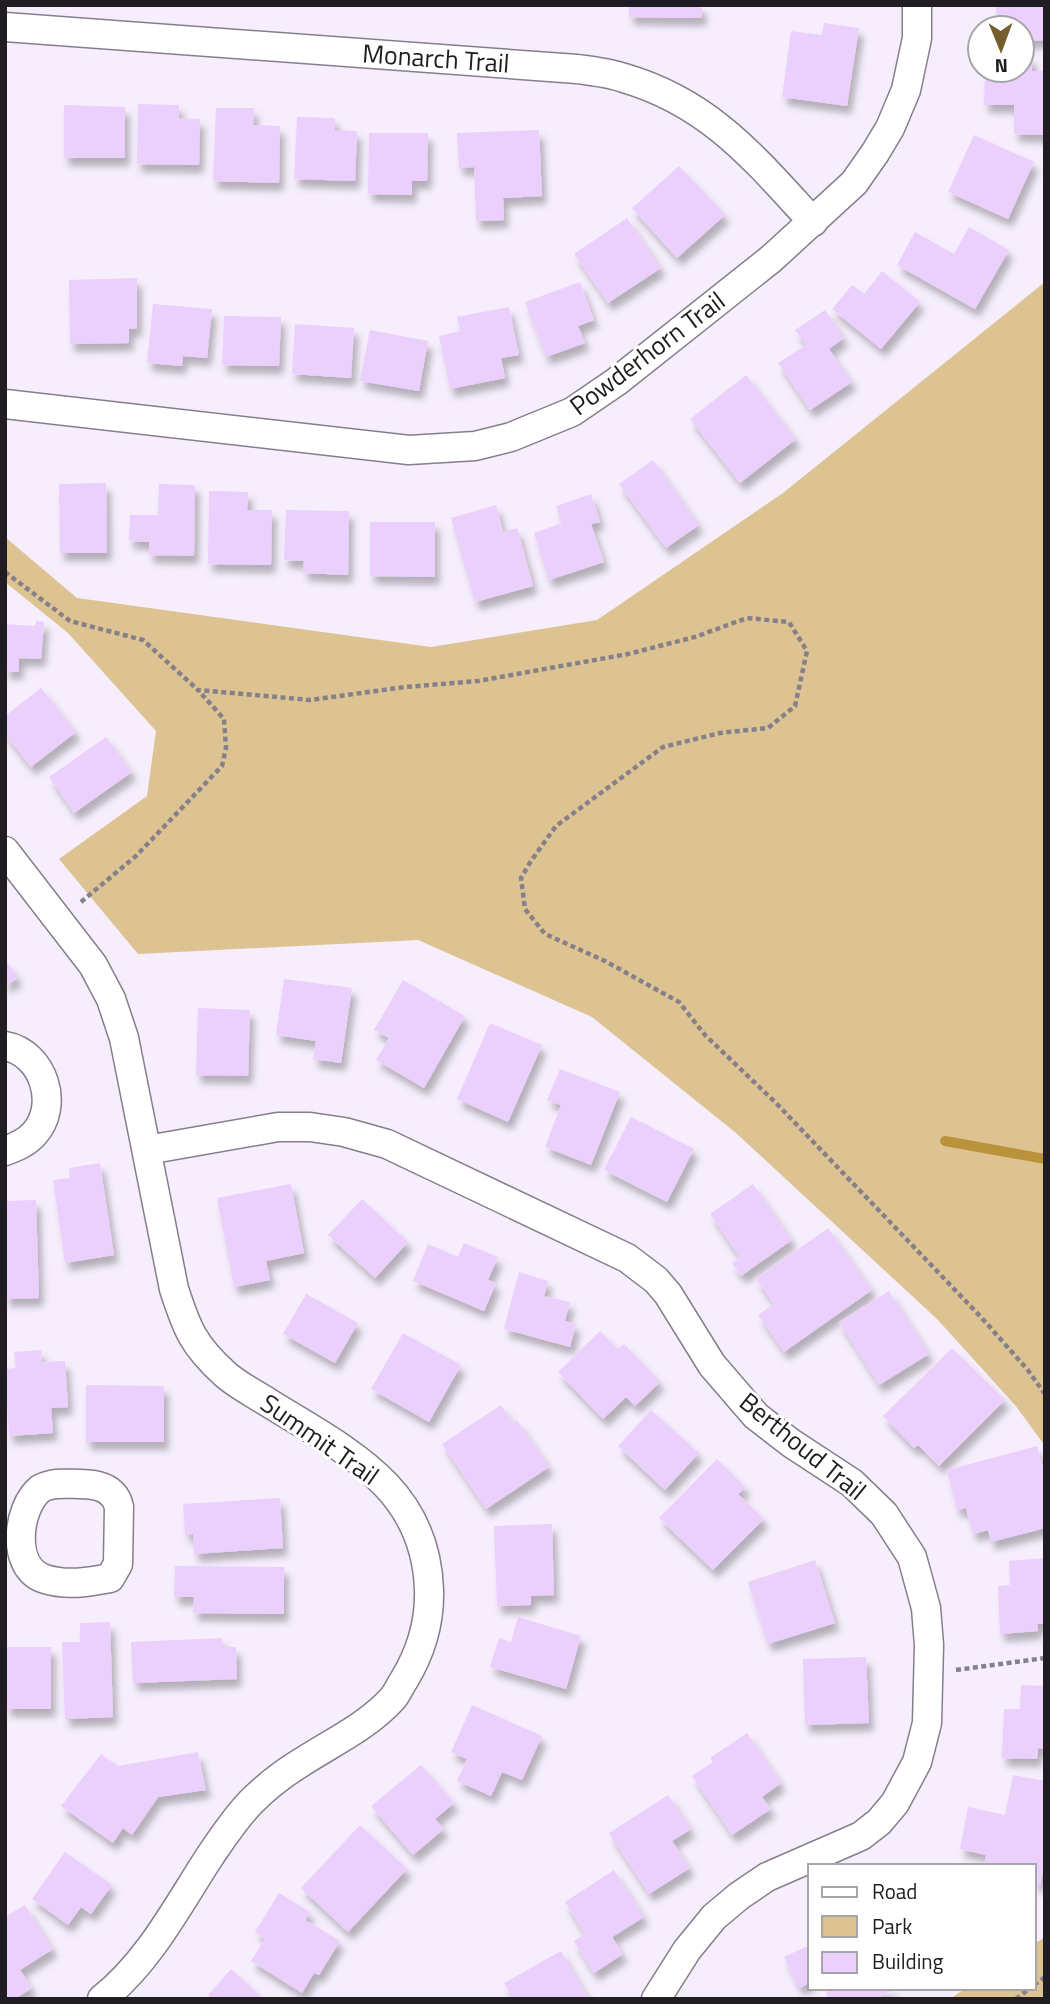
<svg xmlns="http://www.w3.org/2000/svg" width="1050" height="2004" font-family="'Titillium Web',sans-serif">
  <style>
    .green { fill: #ddc391 }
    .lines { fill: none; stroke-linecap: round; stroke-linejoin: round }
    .stream { stroke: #ba923b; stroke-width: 10 }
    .building { fill: #ebcffc; filter: url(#shadow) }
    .street-casing { stroke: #867e8b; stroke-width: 31 }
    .path { stroke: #858089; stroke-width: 4.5; stroke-dasharray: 5 3.5; stroke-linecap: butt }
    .street { stroke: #fff; stroke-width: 28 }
    .labels { text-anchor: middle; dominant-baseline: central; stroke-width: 6; stroke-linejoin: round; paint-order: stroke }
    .street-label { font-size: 26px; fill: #201d22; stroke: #fff }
  </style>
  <defs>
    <filter id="shadow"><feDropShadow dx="4.5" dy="8" stdDeviation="3.5" flood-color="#0004"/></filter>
  </defs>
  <rect width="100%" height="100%" fill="#f6eefc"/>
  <path class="green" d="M1045 282V1446L1015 1405 937 1319 736 1133 592 1017 418 940 138 954 59 859 147 796 156 731 68 633 5 582V537L77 598 431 647 597 620 783 493Z
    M1045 1937V1999H950L966 1988H1034V1944Z"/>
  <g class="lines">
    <path class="stream" d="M945 1141 1045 1159"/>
  </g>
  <path class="building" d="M629 5H702V18L629 17Z
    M996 5H1045V40L1022 41V28H1010V20L997 21Z
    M824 23 859 28 847 106 782 97 791 31 822 35Z
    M1022 56 1032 57V71H1045V135L1014 134V105H984L985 72 1022 70Z
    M138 104 179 105V118L200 119 199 165 137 164Z
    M64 105 125 107V158H64Z
    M216 108H254L253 125 280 126 279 183 213 181Z
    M297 117 335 118V130L357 131 355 181 294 179Z
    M539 130 542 196 503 198 504 220 476 221 474 167 459 168 457 133Z
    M369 133H428L427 181H412V195L368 194Z
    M974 135 1034 162 1008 219 948 192Z
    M679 166 725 215 677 258 632 208Z
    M627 218 661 268 608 303 574 254Z
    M969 227 1009 250 975 309 897 265 915 232 954 254Z
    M882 271 920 302 881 349 832 309 852 285 864 294Z
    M137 278V329H129V343L70 344 69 280Z
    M580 282 594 320 578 326 585 343 546 357 525 302Z
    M153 304 212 309 207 358 183 356 182 366 147 363Z
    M509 307 519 355 501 358 505 378 450 389 439 336 460 331 457 317Z
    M825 310 844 338 829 349 852 382 810 410 778 363 806 345 795 330Z
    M224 316 281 317 279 366 222 365Z
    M295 324 354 328 351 378 292 374Z
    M370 330 428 341 419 391 360 381Z
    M746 375 796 439 740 483 690 419Z
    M653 460 699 525 666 548 619 484Z
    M106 483 107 553H60L59 484Z
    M159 484 195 485 194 556 149 555V542L129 541 130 515H158Z
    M209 491 248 492 247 510H272L271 565 208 564Z
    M591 494 600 522 591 524 604 562 549 580 534 533 562 523 556 506Z
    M496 505 503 532 517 528 533 586 475 602 451 518Z
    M286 510 349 511 348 575 303 573 304 561 284 560Z
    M370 522H435V577L370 576Z
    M36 621 44 622 41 659 19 658V672L5 671V624L35 626Z
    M41 688 76 732 31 767 5 734V716Z
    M106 737 132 772 74 813 49 777Z
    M5 959 18 978 5 986Z
    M284 979 352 988 341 1063 313 1059 316 1041 276 1035Z
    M403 980 465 1016 424 1088 376 1060 389 1038 374 1030Z
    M198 1008 250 1010 248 1076 196 1075Z
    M490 1023 542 1045 508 1122 457 1099Z
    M560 1069 620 1092 591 1165 545 1147 561 1105 547 1100Z
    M631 1117 694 1149 667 1202 604 1170Z
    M100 1163 114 1255 65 1263 53 1180 70 1178 69 1168Z
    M291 1184 304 1253 266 1261 270 1280 234 1287 217 1198Z
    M753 1184 792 1240 741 1276 732 1263 740 1258 710 1214Z
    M362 1199 408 1242 375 1278 328 1235Z
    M36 1200 39 1298 5 1299V1201Z
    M828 1228 872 1290 784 1352 758 1315 774 1304 756 1279Z
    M464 1243 498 1257 488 1280 496 1283 484 1311 413 1281 428 1244 458 1257Z
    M519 1272 548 1281 544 1296 570 1302 565 1321 576 1324 570 1347 504 1329Z
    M889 1291 929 1354 879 1385 839 1322Z
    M306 1294 358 1323 335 1363 283 1334Z
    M600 1331 618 1349 624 1344 660 1382 635 1406 626 1397 603 1419 558 1372Z
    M403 1333 461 1365 429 1422 371 1389Z
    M952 1348 1005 1400 939 1466 918 1445 914 1448 883 1416Z
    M41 1350 42 1362 65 1361 68 1407 51 1408 53 1433 9 1436 5 1369 16 1368 14 1352Z
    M86 1385 164 1386V1442H86Z
    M501 1405 513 1423 517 1420 549 1467 486 1509 442 1444Z
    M651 1410 699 1453 665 1490 618 1446Z
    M1037 1446 1045 1475V1528L991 1542 988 1530 973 1534 966 1508 957 1510 947 1470Z
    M717 1459 746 1488 738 1494 764 1519 713 1570 659 1518Z
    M280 1498 283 1548 194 1554 193 1534 185 1535 183 1504Z
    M552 1524 554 1595 531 1596V1605L497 1606 494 1526Z
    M1045 1558V1623L1037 1624 1038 1631 1000 1634 998 1586 1010 1585 1009 1561Z
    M815 1560 835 1623 768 1644 748 1582Z
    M175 1566 284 1567V1614L193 1613 194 1597H174Z
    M518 1617 581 1636 566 1689 490 1667 499 1638 511 1642Z
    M110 1622 113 1717 65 1719 62 1642H80V1623Z
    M222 1638 223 1647H236L237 1679 133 1683 131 1642Z
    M5 1647H51V1709H6Z
    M866 1657 869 1723 805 1725 803 1659Z
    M1021 1685 1045 1686V1749L1038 1748 1037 1759 1002 1758 1004 1709H1020Z
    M472 1705 542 1736 522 1780 502 1772 491 1796 457 1781 467 1759 451 1752Z
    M747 1733 781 1783 762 1797 771 1809 732 1835 692 1776 713 1762 710 1758Z
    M198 1752 206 1790 158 1797 132 1835 123 1828 113 1843 61 1806 101 1754 118 1766Z
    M421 1765 454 1803 435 1819 444 1829 413 1855 371 1806Z
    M1013 1775 1045 1781V1862L1040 1885 1034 1884V1866H984L986 1855 960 1849 968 1807 1005 1815Z
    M668 1795 691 1829 672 1841 690 1868 649 1894 609 1833Z
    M360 1825 407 1869 348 1932 301 1888Z
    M65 1852 112 1885 91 1914 81 1907 68 1925 32 1899Z
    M614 1870 644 1917 612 1937 623 1954 594 1973 574 1941 585 1934 565 1902Z
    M279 1893 310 1912 305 1920 340 1941 319 1975 314 1973 302 1993 251 1961 265 1939 255 1932Z
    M25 1905 53 1949 20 1970 32 1988 15 1999H5V1917Z
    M810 1945V1983L799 1988 784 1957Z
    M561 1951 589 1999H513L504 1983Z
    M231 1969 264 1999H212L208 1995Z
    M824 1988H897L875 1999H829Z"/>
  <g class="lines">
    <defs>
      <path id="street" d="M5 27 577 69C592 71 609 73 624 78 710 103 755 159 813 222
        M5 404 409 450 475 446 511 437 572 412 616 382 771 259 854 183 875 153 890 128 906 90 917 38V5
        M5 851 93 965 111 999 124 1038 174 1289C187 1329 193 1345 225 1374 237 1385 255 1394 269 1403 346 1451 426 1487 429 1590 430 1623 421 1652 404 1680 400 1686 397 1693 393 1698 368 1726 333 1742 302 1762 284 1773 267 1786 252 1801 236 1817 223 1837 210 1856 178 1905 149 1962 102 1999
        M5 1046C44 1053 60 1106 34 1134 26 1143 16 1147 5 1151
        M147 1150 278 1127H310L344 1132 387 1144 627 1258 656 1280 668 1294 712 1365 756 1416 791 1443 852 1483 884 1514 912 1557 926 1608 929 1645 927 1723 917 1762 895 1803 879 1822 861 1836 767 1877 739 1896 714 1917 687 1950 656 1999
        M55 1484C78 1484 113 1479 119 1507L118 1564 110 1578C88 1582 67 1586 45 1579 10 1568 17 1508 40 1489 44 1486 51 1485 55 1484Z"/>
    </defs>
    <use href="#street" class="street-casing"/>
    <path class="path" d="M5 572 70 621 143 640 198 690
      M81 902 136 856 222 766 226 748 224 719 198 690 310 700 405 687 478 681 628 654 695 637 747 618 789 622 807 651 795 706 768 728 720 733 663 747 556 826 531 861 521 878 525 909 545 934 605 961 679 1002 705 1035 776 1103 980 1316 1027 1369 1045 1394
      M956 1670 1045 1658
      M1034 1985 1045 1977
      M1016 1999 1030 1988"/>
    <use href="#street" class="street"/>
  </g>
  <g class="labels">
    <g class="street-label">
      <text transform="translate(436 58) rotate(4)">Monarch Trail</text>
      <text transform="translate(647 353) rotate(-37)">Powderhorn Trail</text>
      <text transform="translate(320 1439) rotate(35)">Summit Trail</text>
      <text transform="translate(803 1446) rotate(39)">Berthoud Trail</text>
    </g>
  </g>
  <rect width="1050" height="2004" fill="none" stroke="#201d22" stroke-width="14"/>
  <rect x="808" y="1864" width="228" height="126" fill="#ffffff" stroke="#a6a5a7" stroke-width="2"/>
  <rect x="822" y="1887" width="35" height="10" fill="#ffffff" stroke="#a6a5a7" stroke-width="2"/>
  <text x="872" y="1899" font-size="21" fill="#201d22">Road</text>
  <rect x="822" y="1916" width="35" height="21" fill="#ddc391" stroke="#a6a5a7" stroke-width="2"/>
  <text x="872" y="1934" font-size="21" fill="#201d22">Park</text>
  <rect x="822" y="1952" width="35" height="21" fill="#ebcffc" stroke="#a6a5a7" stroke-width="2"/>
  <text x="872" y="1969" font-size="21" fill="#201d22">Building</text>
  <g transform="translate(1001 49) rotate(179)"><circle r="33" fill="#ffffff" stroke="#a6a5a7" stroke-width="2"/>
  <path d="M0-5L12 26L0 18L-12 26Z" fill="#765f2f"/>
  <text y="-10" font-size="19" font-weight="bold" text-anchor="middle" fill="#201d22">N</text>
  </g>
</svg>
